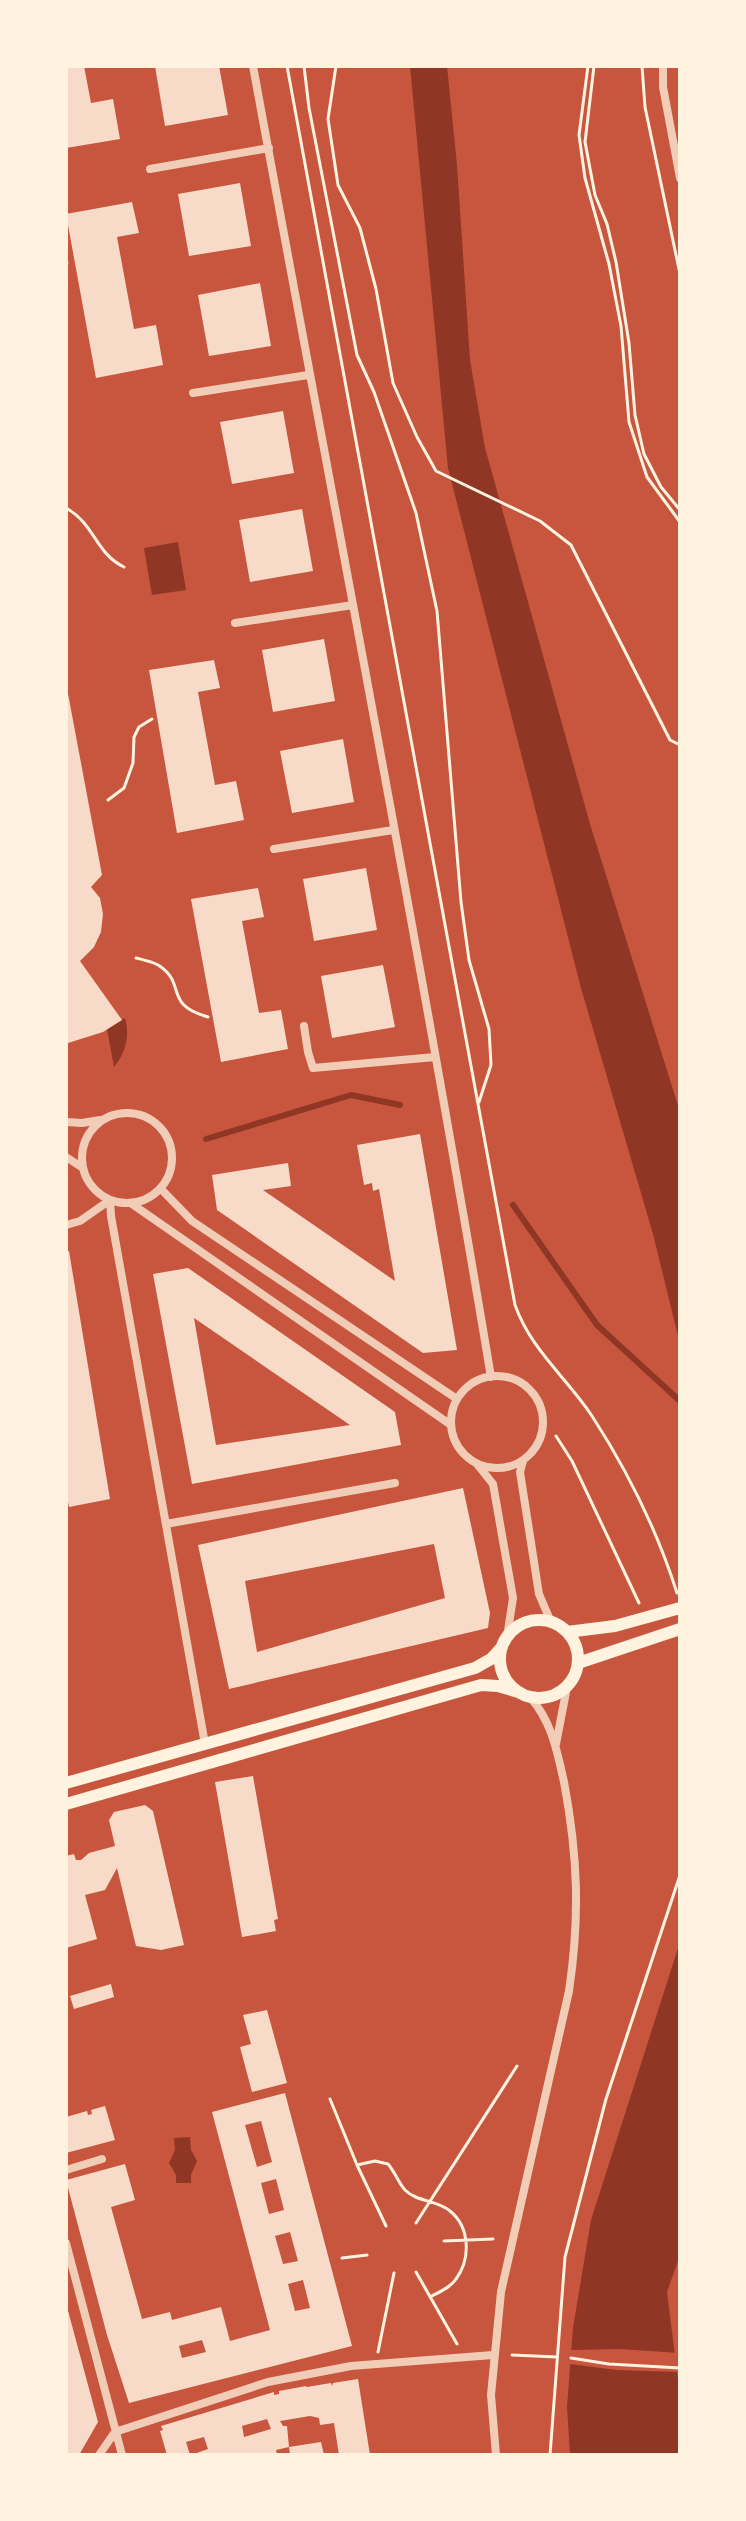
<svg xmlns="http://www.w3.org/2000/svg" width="746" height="2521" font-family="Arial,sans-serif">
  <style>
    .water { fill: #8f3625 }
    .pier { fill: #c8553d }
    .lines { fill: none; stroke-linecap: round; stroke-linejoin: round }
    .stream { stroke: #8f3625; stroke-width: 6 }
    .building { fill: #f7dbc8; fill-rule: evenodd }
    .path { stroke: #fff3e0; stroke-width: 3 }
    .minor { stroke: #f1ccb7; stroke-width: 8 }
    .primary { stroke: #fff3e0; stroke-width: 12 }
  </style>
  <rect width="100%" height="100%" fill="#c8553d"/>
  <path class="water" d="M410 66H447L457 165 470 360 485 448 590 824 680 1112V1344L653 1234 581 988 448 468Z
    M178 542 186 590 152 595 144 548Z
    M125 1018C130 1035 126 1053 114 1067L107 1029Z
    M680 1942V2255L667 2292 680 2396V2455H570L567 2407 573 2328 591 2220Z
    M190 2137 191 2150 197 2161 191 2175V2183H176V2175L169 2163 175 2150 174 2138Z"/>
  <path class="pier" d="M620 2349 679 2353 680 2372 617 2370 570 2364 571 2350Z"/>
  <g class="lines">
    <path class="stream" d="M206 1139 351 1095 400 1105
      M513 1205 597 1325 680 1401"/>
  </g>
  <path class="building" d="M66 66H84L91 103 113 99 120 139 66 148Z
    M155 66H219L228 115 165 126Z
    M240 183 251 246 189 256 178 194Z
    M132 202 139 233 117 237 134 329 156 325 163 365 96 378 66 214Z
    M260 283 271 346 209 356 198 295Z
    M283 411 294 473 232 484 220 422Z
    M302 509 313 571 250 582 239 520Z
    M324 639 335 701 273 712 262 650Z
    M214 660 220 688 198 692 215 785 236 781 244 820 177 833 149 670Z
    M66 683 102 875 91 887 100 898 103 914 101 932 94 947 80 961 122 1020 103 1032 68 1043Z
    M343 739 354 802 292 813 280 751Z
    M366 868 377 930 314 941 303 879Z
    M258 888 264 917 242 921 259 1013 281 1010 288 1049 221 1062 191 899Z
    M383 965 395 1027 332 1038 321 976Z
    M420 1134 457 1350 423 1353 217 1210 212 1175 288 1163 291 1186 263 1190 395 1281 379 1189 373 1191 372 1183 364 1185 357 1145Z
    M69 1251 110 1499 69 1507 66 1491V1252Z
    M188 1268 395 1412 401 1445 192 1484 153 1274ZM194 1318 350 1425 216 1445Z
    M463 1488 490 1613 488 1628 229 1689 198 1545ZM434 1544 445 1598 257 1652 245 1581Z
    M253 1776 278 1919 274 1920 276 1931 242 1937 215 1782Z
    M145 1805 153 1811 184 1945 161 1950 136 1946 117 1868 105 1890 85 1895 97 1939 66 1948V1856L74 1854 76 1860H81L89 1853 115 1846 109 1820 114 1812Z
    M111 1984 114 1997 74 2009 70 1996Z
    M267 2010 287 2083 252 2092 240 2047 251 2044 243 2015Z
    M285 2093 352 2346 129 2403 107 2335 66 2180 125 2164 135 2200 111 2207 142 2319 170 2312 172 2320 221 2307 230 2341 270 2330 212 2112ZM261 2121 272 2162 257 2167 245 2125ZM276 2179 284 2210 269 2214 261 2183ZM290 2232 298 2261 283 2264 275 2236ZM303 2280 310 2308 295 2311 288 2284ZM202 2340 206 2352 182 2358 179 2346Z
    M105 2106 115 2140 66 2153V2117L87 2111 88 2115 92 2114 91 2110Z
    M67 2307 98 2422 79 2455H66Z
    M358 2379 370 2455H339L334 2423 320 2425 319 2418 310 2416 280 2421 283 2426H287L289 2447 276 2450 277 2455H191L208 2449 204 2437 186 2442 190 2455H167L160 2431 163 2430 161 2426 274 2392V2395L279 2394V2391L306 2386 308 2389 307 2387 331 2383 332 2386 333 2383ZM267 2419 271 2429 244 2437 242 2426Z
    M321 2442 324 2455H290L289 2447Z"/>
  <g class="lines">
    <path class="path" d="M287 66 515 1305C531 1350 566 1377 592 1416 627 1470 657 1530 677 1593
      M304 66 309 108 357 355 374 392 416 513 437 611 461 902 469 960 489 1029 491 1065 479 1102
      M336 66 328 119 338 185 360 228 376 289 393 383 417 437 436 471 540 521 571 545 670 740 680 745
      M588 66 579 135 585 178 609 264 621 326 629 422 647 477 680 522
      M594 66 585 142 595 195 607 224 616 262 629 343 635 415 644 454 661 487 680 510
      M642 66 645 107 680 274
      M66 264 67 263
      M66 508C95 524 95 553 124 567
      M108 800 124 788 133 763 134 737 139 727 152 719
      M136 958C144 960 155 962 161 967 186 985 164 1005 208 1017
      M556 1436 572 1461 639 1603
      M330 2099 357 2165 386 2226
      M357 2165 375 2161 388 2164C395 2172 398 2182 405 2190 417 2202 437 2200 450 2211 470 2227 471 2259 456 2279 450 2288 439 2292 430 2297
      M416 2223 517 2066
      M444 2241 493 2239
      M342 2258 367 2255
      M416 2272 457 2344
      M378 2352 394 2273
      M512 2355 557 2357
      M571 2358 609 2364 680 2368
      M550 2455 565 2257 606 2099 680 1875"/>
    <path class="minor" d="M253 66C333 503 418 939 491 1377
      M663 66V87L680 178
      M150 169 269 148
      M193 393 308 375
      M235 623 353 605
      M274 849 393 830
      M304 1026 308 1052 313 1068 435 1057
      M82 1158a45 45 0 1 1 90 0a45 45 0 1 1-90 0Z
      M66 1122 82 1123 100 1120
      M66 1157 83 1168
      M161 1189 192 1221 457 1399
      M110 1200 111 1216 205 1744
      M132 1204 451 1425
      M66 1225 80 1221 110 1200
      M451 1422a46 46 0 1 1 92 0a46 46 0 1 1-92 0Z
      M523 1461 520 1472 539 1594 551 1622
      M477 1464 493 1484 513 1598 507 1637
      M166 1524 395 1483
      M556 1744 567 1687
      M66 2170 102 2159
      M66 2243 122 2455
      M99 2455 115 2432 268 2382 351 2366 493 2355
      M496 2455 491 2395 501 2292 569 1991C580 1917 578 1856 564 1782 557 1751 552 1722 530 1697"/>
    <path class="primary" d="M500 1659a39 39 0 1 1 78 0a39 39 0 1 1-78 0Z
      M567 1632 615 1626 680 1608
      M578 1663 680 1629
      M66 1783 475 1668 491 1659 502 1647
      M66 1804 481 1685 498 1686 518 1692"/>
  </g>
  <rect width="746" height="2521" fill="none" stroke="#fff3e0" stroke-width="136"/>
</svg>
